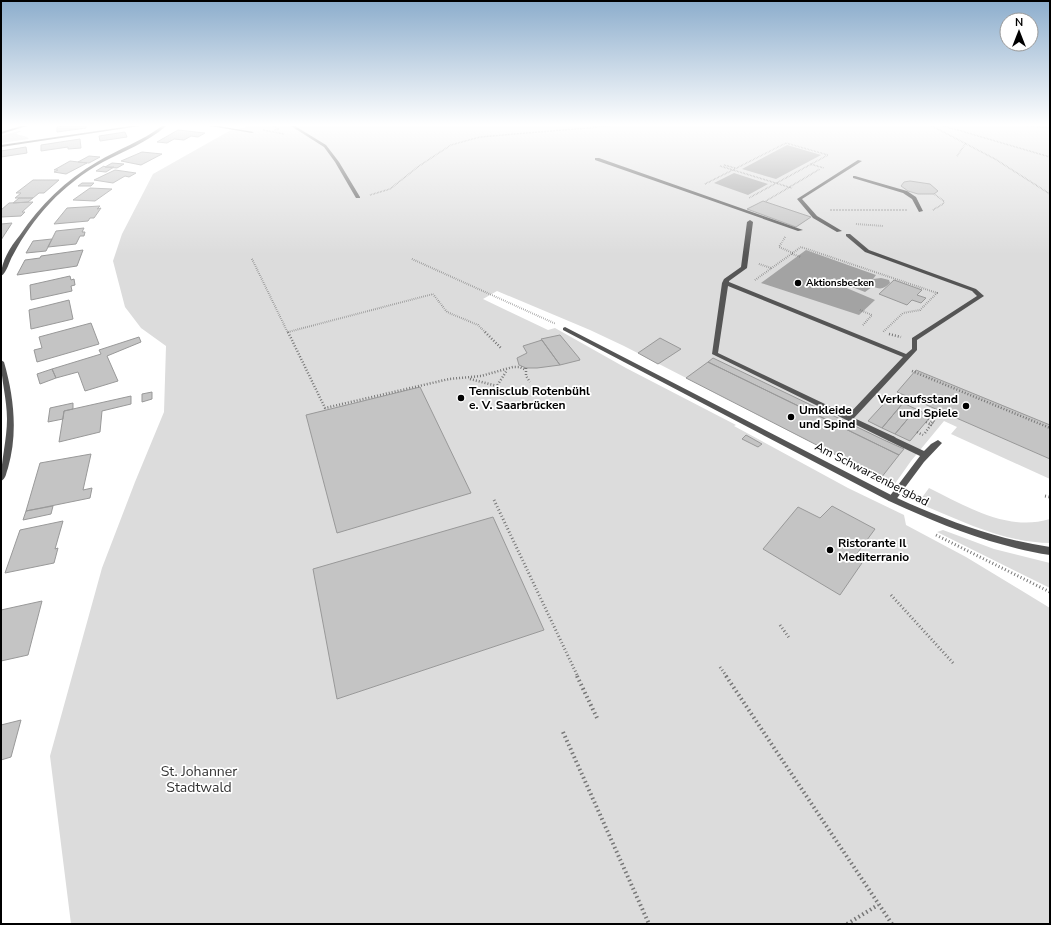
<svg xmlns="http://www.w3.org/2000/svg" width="1051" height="925" font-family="'Nunito Sans',sans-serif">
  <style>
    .green { fill: #dcdcdc }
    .water { fill: #a3a3a3 }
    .building { fill: #c4c4c4; stroke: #999 }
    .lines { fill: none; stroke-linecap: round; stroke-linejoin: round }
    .path-far4 { stroke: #777; stroke-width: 1.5; stroke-dasharray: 0.5 1; stroke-linecap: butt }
    .path-far3 { stroke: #777; stroke-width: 2; stroke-dasharray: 0.5 1.5; stroke-linecap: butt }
    .path-far2 { stroke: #777; stroke-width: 2.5; stroke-dasharray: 1 2; stroke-linecap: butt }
    .path-far1 { stroke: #777; stroke-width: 3; stroke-dasharray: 1 2.5; stroke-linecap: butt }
    .path { stroke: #777; stroke-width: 4; stroke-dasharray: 1.5 3; stroke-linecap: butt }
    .lane { fill: #555; fill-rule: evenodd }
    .street { fill: #555; fill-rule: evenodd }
    .poi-dot { fill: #000; stroke: #fff; stroke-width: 1.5 }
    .labels { text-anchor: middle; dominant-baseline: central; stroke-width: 3.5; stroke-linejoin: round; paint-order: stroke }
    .far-poi-label { font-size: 10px; font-weight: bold; fill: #000; stroke: #fff; text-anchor: start }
    .poi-label { font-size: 12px; font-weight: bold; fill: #000; stroke: #fff; text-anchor: start }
    .street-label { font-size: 12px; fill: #000; stroke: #fff }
    .near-park-label { font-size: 14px; fill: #333; stroke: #fff }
  </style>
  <rect width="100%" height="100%" fill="#fff"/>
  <path class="green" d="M246 126H1050V479L951 434 957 427 944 421 911 461 894 485 624 346 590 330 497 291 483 299 548 330 555 328 626 368 736 425 734 426 848 488 904 515 906 525 966 557 1050 608V924H71L50 756 102 568 135 482 164 412 166 346 141 328 125 307 113 261 122 234 153 174 231 130 244 128Z
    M19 131H21L16 134 27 137 29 139 1 143V136Z
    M929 488C966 506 1007 532 1050 519V543C1005 543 959 520 918 503Z
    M943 530 994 549 1050 563V588L937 532Z"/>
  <path class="water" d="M787 145 821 155 776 179 742 169Z
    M734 173 768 184 748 195 714 183Z
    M806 250 876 275 873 279 881 278 889 280 890 283C884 289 880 290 872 286L869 281 868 284 872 287 865 292 834 280 836 279 834 278 830 281 875 300 859 315 761 283Z"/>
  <path class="building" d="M64 126H86V128L57 132V127Z
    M178 130 205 133 198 137 191 136 184 140 174 139 167 143 157 142Z
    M125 132 127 137 100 141 99 136Z
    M80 139 81 148 68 149V147L41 151V145Z
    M26 147 27 153 1 157V151Z
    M142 152 162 154 141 165 121 161Z
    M89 156 100 157 89 163 78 162Z
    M70 161 87 163 66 174 54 172 58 170H54Z
    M112 163 124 164 117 168 105 167Z
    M104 166 105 167H114L106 172 96 171Z
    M115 170 136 173 129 177 125 176 113 183 94 180Z
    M33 180H59L44 193H39L33 198H15L21 193H16Z
    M910 181 930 184 938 191 934 194H918L908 191 901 186 904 182Z
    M82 183H94L91 186H78Z
    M90 188 112 189 95 201 73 200Z
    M19 198H33L28 202 13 203Z
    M763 201 811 217 796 227 747 209Z
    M33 202 22 212H25L21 216 1 217V210L9 203Z
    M100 206 97 209 101 208 94 218H90L88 221 54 224 67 208Z
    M12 223 1 240V224Z
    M84 228 82 232H85L84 236H80L76 244 48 247 56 231Z
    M52 239 46 251 26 253 33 241Z
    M83 250 77 266 17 275 25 260 40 258 41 256Z
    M70 276 71 280 74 279 75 285 71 286 72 291 31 300 30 285Z
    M894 280 922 290 917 295 926 298 921 303 912 300 907 305 879 294Z
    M69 300 73 319 31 329 29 310Z
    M91 323 99 344 37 362 34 350 42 348 39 337Z
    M560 335 579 358 580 360 560 365 541 339Z
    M139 337 141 342 107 356 118 381 85 391 78 372 56 378 52 369 101 354 99 350Z
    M660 338 681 349 658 364 638 353Z
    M542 340 560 365 537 368H526L519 365 517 358 527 353 523 346Z
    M713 358 884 440 904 449 899 455 708 362Z
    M708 362 899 455 881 478 686 378Z
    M52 369 56 378 40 384 37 374Z
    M916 370 1050 425V459L897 392Z
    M420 387 471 493 337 533 306 415Z
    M152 392V399L142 402V394Z
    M131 396V404L102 411 100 432 59 442 64 411Z
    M890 397 903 403 882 428 868 421Z
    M73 403V409L64 411 63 419 48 422 50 408Z
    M903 403 916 409 895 434 882 428Z
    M916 409 931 416 910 441 895 434Z
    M746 435 762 444 758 447 742 439Z
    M91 454 83 490 92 488 90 498 26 511 40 463Z
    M53 506 51 514 23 520 26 511Z
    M832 506 875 529 856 555 864 560 840 595 763 549 798 507 820 518Z
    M493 517 544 630 337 699 313 569Z
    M63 521 55 549 58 548 54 563 5 573 20 530Z
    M42 601 28 655 1 661V610Z
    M21 720 11 757 1 760V725Z"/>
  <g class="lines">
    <path class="path-far4" d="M274 126 279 129 274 130
      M932 126 995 159 1050 194
      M944 126 1050 157
      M1027 126 1050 128
      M263 130 284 134
      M957 156 966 143
      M810 164 824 168
      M724 165 735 168
      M720 166 792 188
      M705 184 786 143 828 155 749 198
      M370 195 390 189 419 166 451 145 480 137 610 126
      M766 201 820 169
      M830 210H907
      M933 210 943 204 944 201 934 194"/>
    <path class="path-far3" d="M856 224 883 226
      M785 237 779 247 793 253
      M792 254 801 257
      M252 259 288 333
      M412 259 556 324
      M759 264 771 268
      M755 280 801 247 937 293 920 310 903 313 883 332
      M860 310 872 315 863 325
      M288 332 433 294 447 312 478 325 486 333"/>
    <path class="path-far2" d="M288 332 325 408 449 379 481 376 513 367H520L526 370
      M485 332 501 348
      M889 334 901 337
      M526 368V376L530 382
      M912 371 1050 428
      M470 379 497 386
      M500 390 497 386 507 370
      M928 419 934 422
      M926 422 932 425
      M917 432 923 435
      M925 433 935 419"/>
    <path class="path-far1" d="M1045 496 1050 497
      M494 500 578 677
      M936 535 1050 592
      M891 595 954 664
      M780 625 790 639
      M720 667 727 677"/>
    <path class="path" d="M577 676 597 718
      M726 676 892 924
      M563 732 649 924
      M847 924 878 905"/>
    <path class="lane" d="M291 126H295L326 145 339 162 360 197V198H356L335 162 324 147Z
      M892 436 924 451 931 444 938 440 942 443 924 462 895 501H889L888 499 889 497 920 456 889 441 888 439Z"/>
    <path class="street" d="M21 126H27L1 134V132Z
      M131 126H140L1 147V145Z
      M162 126H166C148 142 124 151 103 162 83 173 65 187 50 203 35 219 23 236 13 255 9 261 7 273 1 276 1 261 11 246 20 235 40 205 66 180 97 162 119 149 142 141 162 126Z
      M210 126H218L254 132 252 133Z
      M595 158H599L803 230 798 231 595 160Z
      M858 160 862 161 802 199 817 216 842 231 837 232 813 218 797 199Z
      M855 176 907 191 916 197 923 211 919 212 912 199 903 193 853 178V176Z
      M750 220 753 222 747 268 729 281V282L906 354 912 349V338L977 296 972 291 865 252 846 236V234H850L869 250 976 289 984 296 917 340V350L854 418 895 437 896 439 895 441H889L712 354 722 283 724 279 741 267 747 222ZM728 286 903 357 848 415 718 353Z
      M565 327 895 497C945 520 995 539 1050 547V555C993 546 941 525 889 501L563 330V328Z
      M1 360 4 362C14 397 18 433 8 468 6 473 6 479 1 481 1 460 7 440 7 419 7 399 1 380 1 360Z"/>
  </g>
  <linearGradient id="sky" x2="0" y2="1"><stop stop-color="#8cadcc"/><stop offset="0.49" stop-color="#fff"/><stop offset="1" stop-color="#fff" stop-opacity="0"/></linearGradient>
  <rect width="1051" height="255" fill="url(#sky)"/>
  <g class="poi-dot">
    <circle cx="798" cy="283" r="4"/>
    <circle cx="461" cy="398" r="4"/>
    <circle cx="966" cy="406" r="4"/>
    <circle cx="791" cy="417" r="4"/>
    <circle cx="830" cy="550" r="4"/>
  </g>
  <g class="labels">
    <g class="far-poi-label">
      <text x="806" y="283">Aktionsbecken</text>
    </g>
    <g class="poi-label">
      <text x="469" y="391">Tennisclub Rotenbühl<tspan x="469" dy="14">e. V. Saarbrücken</tspan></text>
      <text x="958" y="399" text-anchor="end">Verkaufsstand<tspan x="958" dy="14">und Spiele</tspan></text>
      <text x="799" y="410">Umkleide<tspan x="799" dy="14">und Spind</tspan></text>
      <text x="838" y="543">Ristorante Il<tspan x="838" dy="14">Mediterranio</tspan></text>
    </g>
    <g class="street-label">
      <text transform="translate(872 474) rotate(27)">Am Schwarzenbergbad</text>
    </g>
    <g class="near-park-label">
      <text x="199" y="771">St. Johanner<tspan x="199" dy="16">Stadtwald</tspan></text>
    </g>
  </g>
  <rect width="1051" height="925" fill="none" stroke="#000000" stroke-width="4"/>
  <g transform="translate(1019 32)"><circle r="19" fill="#ffffff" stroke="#999999"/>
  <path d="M0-3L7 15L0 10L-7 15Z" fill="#000000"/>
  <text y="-6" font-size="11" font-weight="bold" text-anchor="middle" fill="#000000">N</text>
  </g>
</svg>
